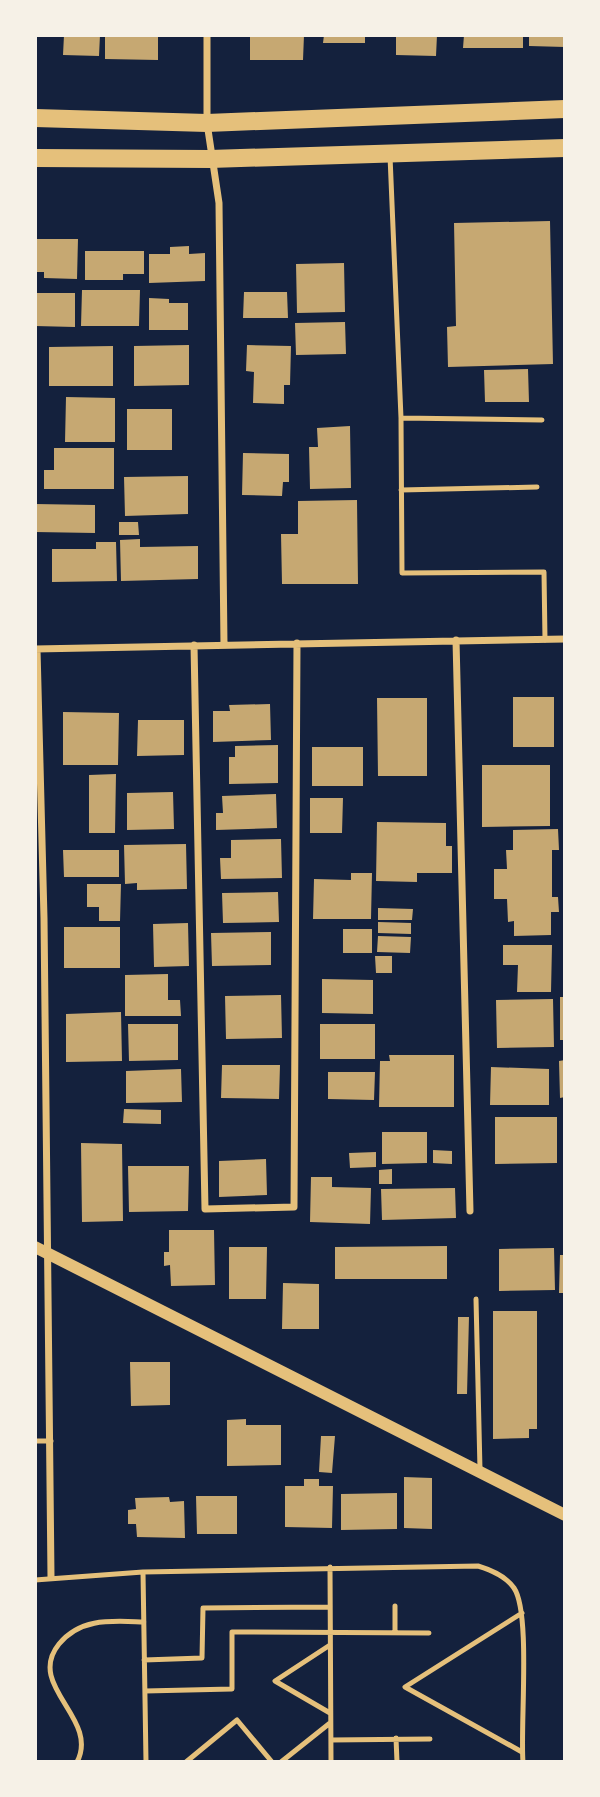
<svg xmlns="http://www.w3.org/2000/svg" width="600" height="1797" font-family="Cabin,sans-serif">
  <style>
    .building { fill: #c6a872 }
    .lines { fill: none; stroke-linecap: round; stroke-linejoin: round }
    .service { stroke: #e5c07b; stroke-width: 5 }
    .minor { stroke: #e5c07b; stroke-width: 7 }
    .tertiary { stroke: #e5c07b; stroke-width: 12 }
    .primary { stroke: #e5c07b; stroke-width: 18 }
  </style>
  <rect width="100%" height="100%" fill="#14213d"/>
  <path class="building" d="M64 35H100L99 56 63 55Z
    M105 35H158V60L105 59Z
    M250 35H304L303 60H250Z
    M324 35H365V43H323Z
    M396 35H437L436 56 396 55Z
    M464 35H523V48H463Z
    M529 35H565V47L529 46Z
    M550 221 553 364 448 367 447 327 456 326 454 223Z
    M35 239H78L77 279 44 278V272H35Z
    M189 246V254L205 253V281L149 283V254H170V247Z
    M85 251H144V274H123V280H85Z
    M344 263 345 312 297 313 296 264Z
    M82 290H140L139 326H81Z
    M244 292H287L288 318H243Z
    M35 293H75V327L35 326Z
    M149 298 169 299V303H188V330H149Z
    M345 322 346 354 296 355 295 323Z
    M189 345V385L134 386V346Z
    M247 345 291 346 290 385H284V404L253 403 254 372 246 371Z
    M113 346V386H49V347Z
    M528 369 529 402H485L484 370Z
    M66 397 115 398V442H65Z
    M127 409H172V450H127Z
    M350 426 351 488 310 489 309 447H318L317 428Z
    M54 448H114V489H44V470H54Z
    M243 453 289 454V482H283L282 496 242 495Z
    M188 476V514L125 516 124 477Z
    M357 500 358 584H282L281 534H298V501Z
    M35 504 95 505V533L35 532Z
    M119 522H138L139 535H119Z
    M140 539V547L198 546V579L121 581 120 540Z
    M96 542H116L117 581 52 582V549H96Z
    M513 697H554V747H513Z
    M377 698H427V776H378Z
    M270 704 271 740 213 742V711H230L229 705Z
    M63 712 119 713 118 765H63Z
    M138 720H184V755L137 756Z
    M278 745V783L229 784V757H235V746Z
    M312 747H363V786H312Z
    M482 765H550V826L482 827Z
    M116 774 115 833H89V775Z
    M173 792 174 829 127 830V793Z
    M276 794 277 828 216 830V813H223L222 796Z
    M310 798H343L342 833H310Z
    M377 822 446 823V846H452V873H417V882L376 881Z
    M558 829 559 850H552V897H558L559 912H551V935L514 936V921L508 922 507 899H494V869H507L506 850H513V830Z
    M281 839 282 878 221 879 220 858H231V840Z
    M186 844 187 889 137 890V883L125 884 124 845Z
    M63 850H119V877H64Z
    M351 873H372L371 919H313L314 879 351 880Z
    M87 884H121L120 921H99V907H87Z
    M278 892 279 922 223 923 222 893Z
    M378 908 413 909 412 920H378Z
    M378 922 411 923V934L378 933Z
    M188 923 189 966 154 967 153 924Z
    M64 927H120V968H64Z
    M343 929H372V953H343Z
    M271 932V965L212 966 211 933Z
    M378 936 411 937 410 953 377 952Z
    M503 945H552L551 992H517L518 965H503Z
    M375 956H392V973H376Z
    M168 974V1000H180L181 1016H125V975Z
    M322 979 373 980V1014L322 1013Z
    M281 995 282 1038 226 1039 225 996Z
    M560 997H565V1040H560Z
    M553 999 554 1047 497 1048 496 1000Z
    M121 1012 122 1061 66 1062V1014Z
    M128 1024H178V1060L129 1061Z
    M320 1024H375V1059H320Z
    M389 1055H454V1107H379L380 1061H390Z
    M565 1060V1097L560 1098 559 1061Z
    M222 1065H280L279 1099 221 1098Z
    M491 1067 549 1069V1105H490Z
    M181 1069 182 1102 126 1103V1071Z
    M328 1072H375L374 1100 328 1099Z
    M124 1109 161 1110V1124L123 1123Z
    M495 1117H557V1163L495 1164Z
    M382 1132H427V1163L382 1164Z
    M81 1143 122 1144 123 1221 82 1222Z
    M433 1150 452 1151V1164L433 1163Z
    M376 1152V1167L350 1168 349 1153Z
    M266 1159 267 1195 219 1197V1161Z
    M128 1166H189L188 1211 129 1212Z
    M392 1169V1184H379V1170Z
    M311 1177H332V1187L371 1188 370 1224 310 1222Z
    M455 1188 456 1218 382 1220 381 1189Z
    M169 1230H214L215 1285 171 1286 170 1265 164 1266V1252H169Z
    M447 1246V1279H335V1247Z
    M229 1247H267L266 1299H229Z
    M554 1248 555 1290 499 1291V1249Z
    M560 1255H565V1293H559Z
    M283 1283 319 1284V1329H282Z
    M493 1311H537V1429H529V1438L493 1439Z
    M458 1317H469L467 1394H457Z
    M130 1362H170V1405L131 1406Z
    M246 1419V1425H281V1465L227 1466V1420Z
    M321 1436H335L332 1473 319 1472Z
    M404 1477 432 1478V1529L404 1528Z
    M304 1479H319V1486H333L332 1528 285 1527V1486H304Z
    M397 1493V1529L341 1530V1494Z
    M196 1496H237V1534H197Z
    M169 1497 170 1502 184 1501 185 1538 137 1537 136 1524H128V1510L136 1509 135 1498Z"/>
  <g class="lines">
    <path class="service" d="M390 156 401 418 402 573 544 572 545 640
      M401 418 542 420
      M401 490 537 487
      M476 1299 480 1470
      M35 1441H51
      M330 1567 331 1762
      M143 1572 146 1762
      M35 1580 143 1572 478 1566C491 1570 506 1576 514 1588 531 1613 520 1726 523 1762
      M395 1606V1632
      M522 1613 405 1687 522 1752
      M330 1645 275 1681 330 1713
      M144 1660 202 1658 203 1608 330 1607
      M145 1691 232 1689V1632L429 1633
      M396 1738 397 1762
      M331 1740 430 1739
      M77 1762C100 1718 25 1686 59 1644 81 1617 113 1621 144 1622
      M186 1762 237 1720 272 1762
      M281 1762 330 1723"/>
    <path class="minor" d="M207 35V123L219 203 224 645
      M456 640 470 1211
      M194 645 205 1209 294 1207 297 643
      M35 649 565 639
      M37 649 44 918 51 1577"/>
    <path class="tertiary" d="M35 1247 565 1515"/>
    <path class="primary" d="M35 118 207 123 565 109
      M35 158 210 159 565 148"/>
  </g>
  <rect width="600" height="1797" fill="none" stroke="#f6f1e7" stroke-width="74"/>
</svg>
